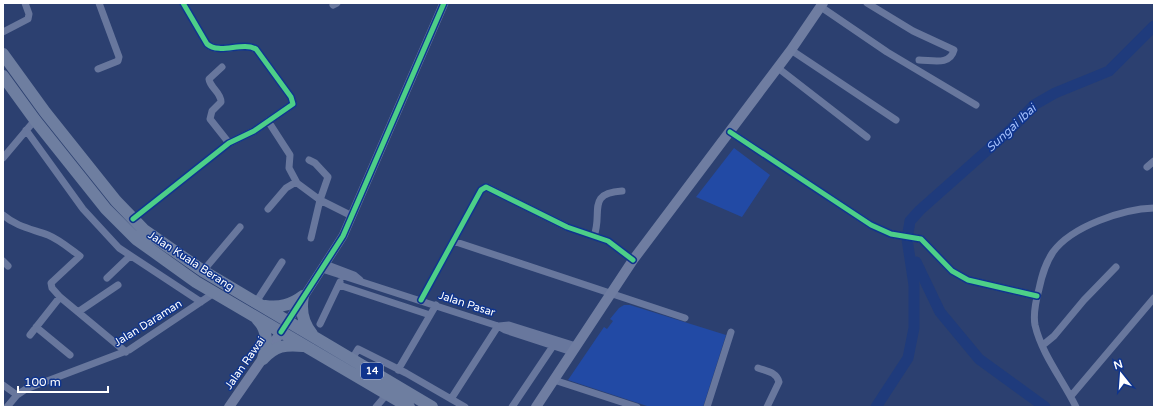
<svg xmlns="http://www.w3.org/2000/svg" width="1157" height="410" font-family="'Varela Round',sans-serif">
  <style>
    .green { fill: #224aa5 }
    .lines { fill: none; stroke-linecap: round; stroke-linejoin: round }
    .river { stroke: #1f3b7c; stroke-width: 11 }
    .minor { stroke: #68779d; stroke-width: 7 }
    .tertiary { stroke: #68779d; stroke-width: 9 }
    .secondary { stroke: #6f7da1; stroke-width: 10 }
    .trunk { stroke: #6e7ea0; stroke-width: 12 }
    .cycleway-casing { stroke: #0f348d; stroke-width: 8 }
    .cycleway { stroke: #4dcf88; stroke-width: 5 }
    .labels { text-anchor: middle; dominant-baseline: central; stroke-width: 3; stroke-linejoin: round; paint-order: stroke }
    .shield { fill: #0f348d; stroke: #b7c2dd; stroke-width: 1 }
    .shield-label { font-size: 10px; font-weight: bold; fill: #fff }
    .street-label { font-size: 11px; fill: #fff; stroke: #0f348d }
    .water-label { font-size: 12px; font-style: italic; fill: #a2befa; stroke: #0f348d }
  </style>
  <rect width="100%" height="100%" fill="#2c4070"/>
  <path class="green" d="M734 148 770 175 742 217 696 197Z
    M624 305H630L726 335 703 407H650L568 380 604 327 607 329 613 321 610 319 619 308Z"/>
  <g class="lines">
    <path class="river" d="M916 262 940 312 979 359 1045 407
      M876 407 908 358 914 328V285L907 239 910 221 920 210 1009 131 1034 105 1055 93 1109 71 1154 26"/>
    <path class="minor" d="M867 3 913 31 954 50C950 66 932 60 919 60
      M333 5 337 3
      M821 7 887 52 976 105
      M3 32 28 19 29 14 25 3
      M791 50 896 120
      M222 67 209 79C210 88 221 92 221 102L212 111 210 119 229 143
      M778 68 867 137
      M98 69 118 61 119 57 99 3
      M268 121 290 155 289 168 297 183 320 200 352 216
      M26 130 83 209 119 248 201 302
      M730 132 871 225 891 234 921 239 952 271 968 280 1037 296
      M3 158 35 120
      M309 160 315 163 328 177 320 200 311 238
      M1147 167 1154 161
      M268 209 286 188 296 182
      M3 215C17 227 32 229 48 235 60 240 70 249 80 256L51 283 52 288 60 297 126 352
      M133 219 229 143 254 131 293 104 291 97 256 49C242 41 220 55 207 44L183 3
      M594 236C603 213 586 193 622 191
      M453 241 685 318
      M3 261 8 266
      M325 264 354 275 360 280
      M322 269 498 326 505 330 572 352
      M203 271 240 227
      M107 278 130 256
      M339 285 430 315
      M421 300 481 190 486 187 567 227 608 241 633 260
      M256 302 282 262
      M78 312 118 285
      M320 324 340 282
      M499 326 509 325 576 346
      M36 327 70 355
      M30 335 60 297
      M1043 345 1054 336 1084 300 1116 267
      M352 359 358 349 406 373 465 407
      M758 368C766 371 777 372 779 382L767 407
      M398 370 436 305
      M554 380 637 407
      M3 385 17 395
      M1071 396 1154 298
      M451 399 498 326
      M7 407 17 395 26 389 129 350 214 293
      M376 407 387 394
      M512 407 553 346
      M707 407 731 332
      M1076 407C1063 380 1042 355 1035 325 1033 314 1036 300 1039 289 1042 275 1045 264 1053 252 1072 226 1123 209 1154 208"/>
    <path class="tertiary" d="M281 332 343 236 444 3"/>
    <path class="secondary" d="M229 407 281 332
      M536 407 633 260 791 50 823 3"/>
    <path class="trunk" d="M3 54 45 112 116 201 144 230 203 271 432 407
      M3 76 35 120 106 209 136 239 196 282 409 407
      M303 296C300 311 303 323 312 334
      M265 306C280 308 291 305 303 296
      M257 319C269 331 267 345 263 359
      M263 359C275 346 285 344 303 346"/>
    <defs>
      <path id="cycleway" d="M730 132 871 225 891 234 921 239 952 271 968 280 1037 296
        M133 219 229 143 254 131 293 104 291 97 256 49C242 41 220 55 207 44L183 3
        M421 300 481 190 486 187 567 227 608 241 633 260
        M281 332 343 236 444 3"/>
    </defs>
    <use href="#cycleway" class="cycleway-casing"/>
    <use href="#cycleway" class="cycleway"/>
  </g>
  <g class="labels">
    <rect class="shield" x="361" y="363" width="22" height="16" rx="3"/>
    <g class="shield-label">
      <text x="372" y="371">14</text>
    </g>
    <g class="street-label">
      <text transform="translate(191 261) rotate(33)">Jalan Kuala Berang</text>
      <text transform="translate(467 304) rotate(18)">Jalan Pasar</text>
      <text transform="translate(148 323) rotate(-32)">Jalan Daraman</text>
      <text transform="translate(245 363) rotate(-55)">Jalan Rawai</text>
    </g>
    <g class="water-label">
      <text transform="translate(1011 128) rotate(-43)">Sungai Ibai</text>
    </g>
  </g>
  <rect width="1157" height="410" fill="none" stroke="#ffffff" stroke-width="8"/>
  <g transform="translate(1121 374) rotate(343)" stroke="#0f348d" stroke-width="3" paint-order="stroke">
  <path d="M0-3L7 15L0 10L-7 15Z" fill="#ffffff"/>
  <text y="-6" font-size="11" font-weight="bold" text-anchor="middle" fill="#ffffff">N</text>
  </g>
  <path d="M18 386v6h90v-6" fill="none" stroke="#ffffff" stroke-width="2"/>
  <text x="24" y="386" font-size="12" fill="#ffffff" stroke="#0f348d" stroke-width="3" paint-order="stroke">100 m</text>
</svg>
